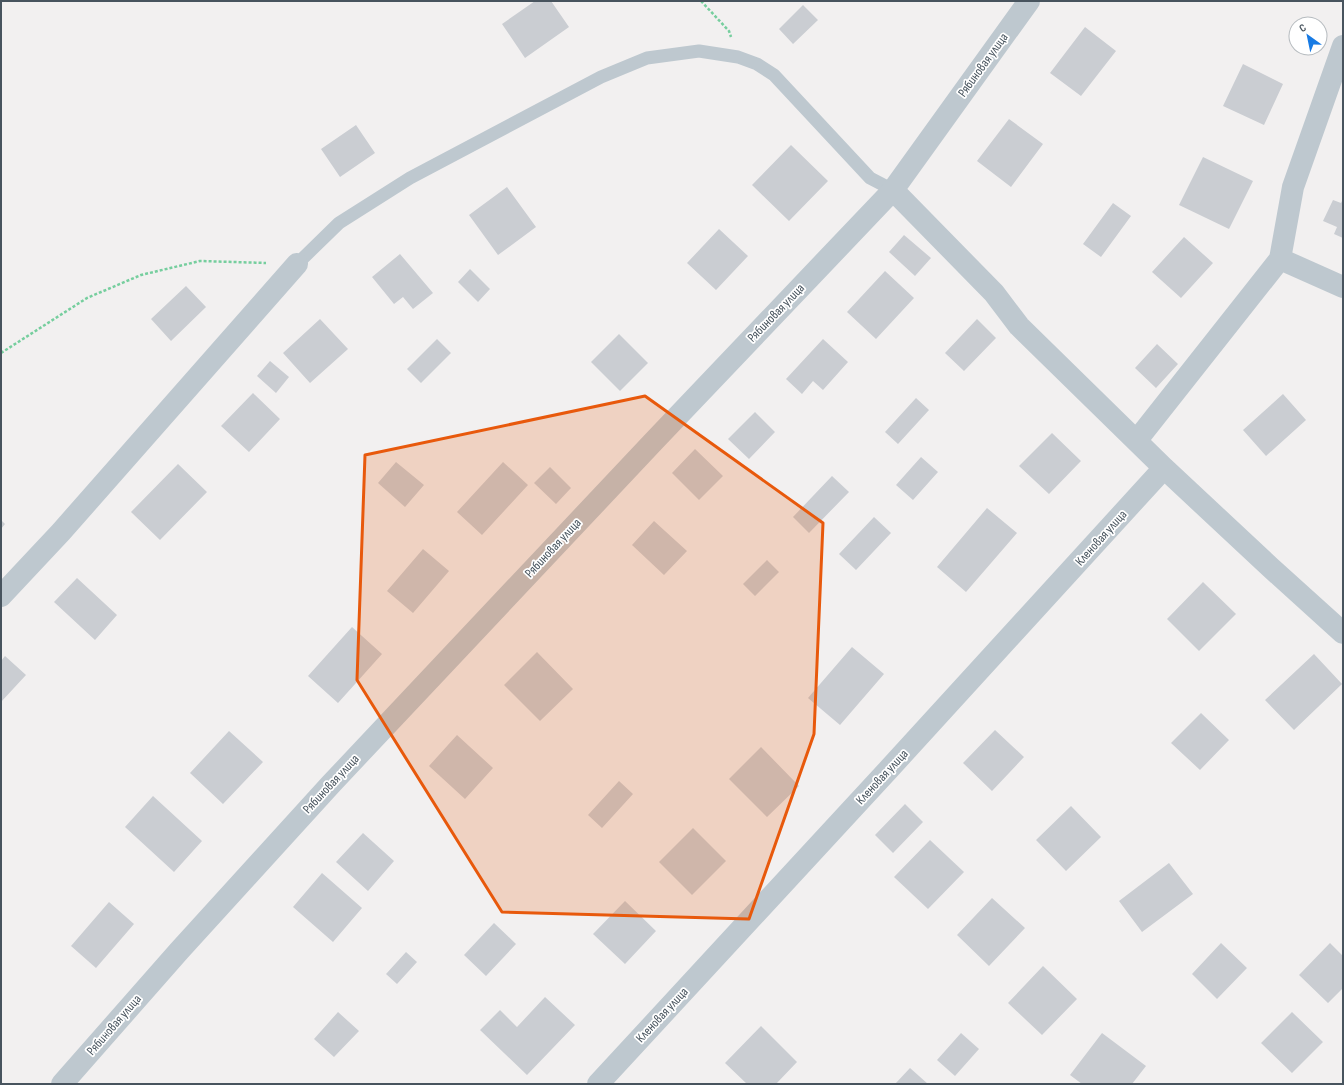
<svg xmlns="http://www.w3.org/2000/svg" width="1344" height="1085" font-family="'Sofia Sans Condensed',sans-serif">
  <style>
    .building { fill: #cacdd2 }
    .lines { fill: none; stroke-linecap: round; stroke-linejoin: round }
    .path { stroke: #76ce9e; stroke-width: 2.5; stroke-dasharray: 3 2; stroke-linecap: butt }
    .lane { stroke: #bec8cf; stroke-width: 13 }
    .street { stroke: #bec8cf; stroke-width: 22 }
    .marked { fill: #e8590c; fill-opacity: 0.2; stroke: #e8590c; stroke-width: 3; stroke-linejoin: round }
    .labels { text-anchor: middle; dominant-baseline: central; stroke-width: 3.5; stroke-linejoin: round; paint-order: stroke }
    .street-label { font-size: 13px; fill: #48545e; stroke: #fff }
  </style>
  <rect width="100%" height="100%" fill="#f2f0f0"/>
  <path class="building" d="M535 1H551L569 27 525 58 502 24Z
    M803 5 818 20 793 44 779 29Z
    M1085 27 1116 51 1081 96 1050 73Z
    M1243 64 1283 84 1264 125 1223 106Z
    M1009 119 1043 144 1011 187 977 161Z
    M356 125 375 153 340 177 321 149Z
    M791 145 828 181 789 221 752 185Z
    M1203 157 1253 181 1229 229 1179 205Z
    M507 187 536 227 498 255 469 215Z
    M1343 199V238L1334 234 1337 227 1323 221 1333 200 1341 203Z
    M1113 203 1131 216 1101 257 1083 244Z
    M719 229 748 256 716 290 687 263Z
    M904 235 931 258 915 276 889 252Z
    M1184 237 1213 263 1181 298 1152 272Z
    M400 254 433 293 413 309 403 297 394 304 372 277Z
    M470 269 490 289 478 302 458 282Z
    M885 271 914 298 876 339 847 312Z
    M186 286 206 307 171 341 151 319Z
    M320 319 348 349 310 383 283 353Z
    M977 319 996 338 964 371 945 353Z
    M619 334 648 363 620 391 591 362Z
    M437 339 451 353 421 383 407 369Z
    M823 339 848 362 823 390 813 381 802 394 786 379Z
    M1157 344 1178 364 1156 388 1135 368Z
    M270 361 289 377 276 393 257 376Z
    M253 393 280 419 249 452 221 426Z
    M1283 394 1306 420 1266 456 1243 430Z
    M916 398 929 410 898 444 885 432Z
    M755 412 775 432 749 459 728 439Z
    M1052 433 1081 461 1049 494 1019 466Z
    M695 449 723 476 699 500 672 473Z
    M921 457 938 472 913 500 896 485Z
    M396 462 424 485 405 507 378 483Z
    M503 462 528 485 482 535 457 512Z
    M178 464 207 492 160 540 131 512Z
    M550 467 571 488 556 504 534 483Z
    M832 476 849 492 809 533 793 517Z
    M987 508 1017 533 966 592 937 567Z
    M874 517 891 533 856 570 839 554Z
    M1 520 5 524 1 529Z
    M654 521 687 551 664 575 632 545Z
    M423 549 449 571 413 613 387 591Z
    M767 560 779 572 755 596 743 584Z
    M77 578 117 615 95 640 54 602Z
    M1203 582 1236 614 1199 651 1167 619Z
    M352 627 382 654 338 703 308 676Z
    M852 647 884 674 840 725 808 698Z
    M537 652 573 689 540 721 504 685Z
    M1314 654 1342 684 1294 730 1265 700Z
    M5 656 26 675 1 702V661Z
    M1201 713 1229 740 1200 770 1171 743Z
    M995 730 1024 757 992 791 963 763Z
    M229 731 263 762 223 804 190 773Z
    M457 735 493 768 465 799 429 766Z
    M761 747 799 786 767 817 729 779Z
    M619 781 633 794 602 828 588 815Z
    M153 796 202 841 174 872 125 827Z
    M905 804 923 822 893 853 875 835Z
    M1071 806 1101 837 1066 871 1036 840Z
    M693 828 726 861 692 895 659 862Z
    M363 833 394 861 368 891 336 862Z
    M930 840 964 872 928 909 894 877Z
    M1169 863 1193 894 1142 932 1119 901Z
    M322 873 362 908 333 942 293 907Z
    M992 898 1025 928 989 966 957 935Z
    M625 901 656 931 625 964 593 934Z
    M109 902 134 924 96 968 71 946Z
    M494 923 516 944 486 976 464 955Z
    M1221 943 1247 968 1217 999 1192 974Z
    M1330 943 1343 956V988L1328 1003 1299 975Z
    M406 952 417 962 397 984 386 974Z
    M1043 966 1077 999 1042 1035 1008 1003Z
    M545 997 575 1025 527 1075 480 1030 500 1010 517 1027Z
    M338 1012 359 1031 334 1057 314 1039Z
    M1292 1012 1323 1042 1292 1073 1261 1043Z
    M761 1026 797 1062 776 1084H747L725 1063Z
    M961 1033 979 1049 955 1076 937 1060Z
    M1102 1033 1146 1066 1132 1084H1082L1070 1075Z
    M910 1068 928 1084H895Z"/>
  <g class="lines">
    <path class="path" d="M701 1 729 31 731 37
      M1 353 87 298 141 275 200 261 266 263"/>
    <path class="lane" d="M297 264 339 223 410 178 601 77 647 58 699 51 738 57 757 64 774 75 870 178 893 190"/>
    <path class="street" d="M893 190 994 293 1019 326 1164 468 1270 567 1343 633
      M1280 259 1293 187 1343 46
      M1137 440 1280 259 1343 287
      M1 596 61 532 297 264
      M62 1084 179 951 331 784 654 441 893 190 1029 1
      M598 1084 889 769 1164 468"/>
  </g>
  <path class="marked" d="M645 396 823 523 814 734 749 919 502 912 357 680 365 455Z"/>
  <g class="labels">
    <g class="street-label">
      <text transform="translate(983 65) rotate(-54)">Рябиновая улица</text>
      <text transform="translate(776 313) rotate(-46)">Рябиновая улица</text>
      <text transform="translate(1101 538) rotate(-48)">Кленовая улица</text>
      <text transform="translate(553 548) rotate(-47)">Рябиновая улица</text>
      <text transform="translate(882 777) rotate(-47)">Кленовая улица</text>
      <text transform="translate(331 784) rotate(-47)">Рябиновая улица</text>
      <text transform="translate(662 1015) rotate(-47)">Кленовая улица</text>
      <text transform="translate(114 1025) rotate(-49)">Рябиновая улица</text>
    </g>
  </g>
  <rect width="1344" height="1085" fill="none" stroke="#48545e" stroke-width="4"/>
  <g transform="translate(1308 36) rotate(327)"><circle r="19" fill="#ffffff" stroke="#b6bbbf"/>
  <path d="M0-3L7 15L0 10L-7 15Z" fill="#187be4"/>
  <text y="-6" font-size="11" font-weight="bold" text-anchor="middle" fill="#48545e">С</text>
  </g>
</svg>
